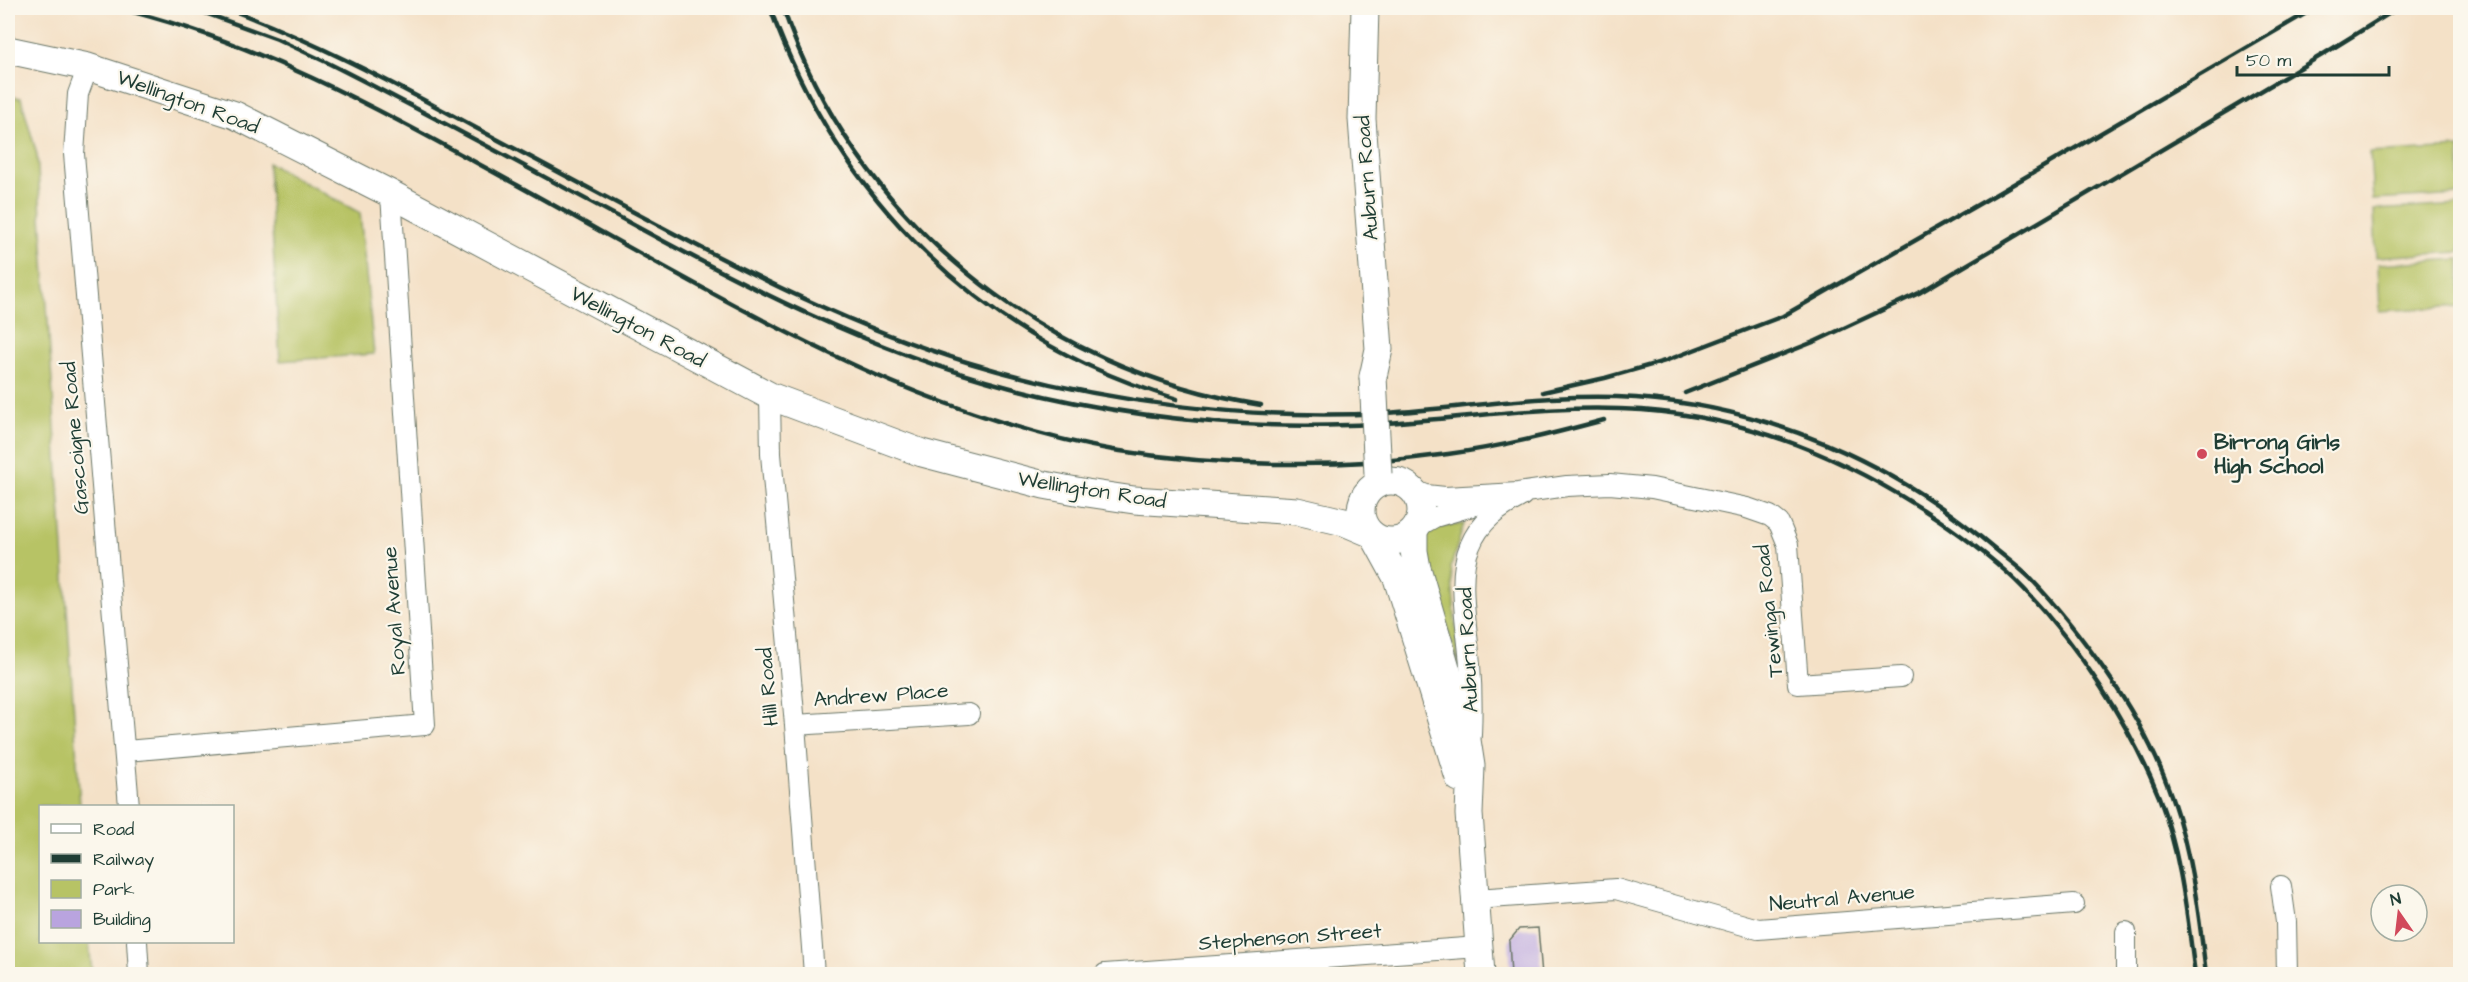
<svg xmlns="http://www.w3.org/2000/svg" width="2468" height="982" font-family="'Architects Daughter',sans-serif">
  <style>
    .green { fill: #b7c365; stroke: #6b804c; stroke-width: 1.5 }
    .building { fill: #b9a4df }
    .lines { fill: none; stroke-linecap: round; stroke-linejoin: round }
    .minor-casing { stroke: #6a7667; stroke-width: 22 }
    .secondary-casing { stroke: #6a7667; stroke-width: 29 }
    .minor { stroke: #fff; stroke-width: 20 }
    .secondary { stroke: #fff; stroke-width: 27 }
    .rail { stroke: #1f3d34; stroke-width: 4.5 }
    .secondary-bridge-casing { stroke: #6a7667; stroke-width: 29; stroke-linecap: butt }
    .secondary-bridge { stroke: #fff; stroke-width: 27 }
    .poi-dot { fill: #d1495b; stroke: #fbf7ec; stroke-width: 2 }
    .labels { text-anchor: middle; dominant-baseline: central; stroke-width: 4.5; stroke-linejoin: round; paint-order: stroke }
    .street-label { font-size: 21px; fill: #1f3d34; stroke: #fbf7ec }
    .poi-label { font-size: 21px; font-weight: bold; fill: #1f3d34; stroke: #fbf7ec; text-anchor: start }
  </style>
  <rect width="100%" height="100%" fill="#fbf7ec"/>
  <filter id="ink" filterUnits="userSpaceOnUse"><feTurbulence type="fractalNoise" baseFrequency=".0167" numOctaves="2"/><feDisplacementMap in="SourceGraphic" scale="12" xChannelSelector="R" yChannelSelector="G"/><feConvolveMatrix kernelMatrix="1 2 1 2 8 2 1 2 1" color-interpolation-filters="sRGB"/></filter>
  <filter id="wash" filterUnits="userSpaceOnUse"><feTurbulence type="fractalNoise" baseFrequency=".008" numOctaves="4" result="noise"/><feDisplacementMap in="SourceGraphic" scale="24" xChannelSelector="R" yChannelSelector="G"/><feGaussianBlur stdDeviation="1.35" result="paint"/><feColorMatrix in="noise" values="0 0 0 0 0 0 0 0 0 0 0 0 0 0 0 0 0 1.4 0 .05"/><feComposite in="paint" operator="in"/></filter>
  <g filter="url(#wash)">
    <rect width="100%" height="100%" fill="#f4e1c7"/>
    <path class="green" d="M8 96 21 98 37 155 80 806H40V942H89L92 974H8Z
      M2460 148V195L2373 200 2370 153Z
      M268 163 360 213 374 354 280 361Z
      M2460 205V252L2376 257 2374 210Z
      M2460 259V306L2380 311 2378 264Z
      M1464 524 1451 566 1459 666 1422 553 1423 538 1431 528Z"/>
    <g id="blocks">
      <path class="building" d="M1538 928 1542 975H1511L1509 941 1519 929Z"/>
    </g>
  </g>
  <g filter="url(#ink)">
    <use href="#blocks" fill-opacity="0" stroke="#6a7667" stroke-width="1.5"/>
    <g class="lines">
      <defs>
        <path id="minor" d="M88 67 78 94 74 154 129 806
          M770 396 771 454 795 725 814 974
          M1412 489 1426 495 1445 497 1518 493 1567 486 1610 484 1652 488 1747 508 1770 516 1779 523 1788 545 1798 684 1901 677
          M1417 527 1435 517 1486 502
          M795 725 969 714
          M1471 735C1472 712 1472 689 1470 665 1468 631 1456 577 1470 546 1480 521 1499 508 1522 496
          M126 751 425 725 391 194
          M2281 886 2286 922 2287 974
          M1476 899 1616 889 1758 929 2074 904
          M2126 932V974
          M137 942 139 974
          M1105 974 1479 947"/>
        <path id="secondary" d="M1365 8 1362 119 1379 349 1373 377
          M8 50 88 67 235 115 391 194 770 396 922 453 1044 485 1087 493 1134 500 1297 511 1344 522 1370 533
          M1361 511a30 30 0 1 1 60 0a30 30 0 1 1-60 0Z
          M1414 531V551L1417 568 1467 740 1471 766 1469 814 1481 974
          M1374 536 1397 578 1459 778"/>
      </defs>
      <use href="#minor" class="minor-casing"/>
      <use href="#secondary" class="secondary-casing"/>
      <use href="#minor" class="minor"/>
      <use href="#secondary" class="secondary"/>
      <path class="rail" d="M117 8C261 42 389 115 517 185 639 252 765 327 892 382 958 410 1043 438 1113 450 1220 467 1341 469 1448 454 1501 447 1552 434 1604 420
        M191 8 277 39 326 62C424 111 520 164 617 216 743 285 870 351 1011 388 1119 416 1235 429 1348 425 1445 422 1543 403 1642 410 1751 418 1846 458 1936 518 1967 539 1998 562 2024 589 2079 647 2129 723 2159 797 2181 854 2187 915 2195 974
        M226 8C312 40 393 83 474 127 530 157 587 187 643 217 749 274 855 328 970 363 1103 403 1246 420 1385 413 1469 408 1551 392 1636 398 1768 407 1893 462 1994 548 2006 558 2019 567 2031 579 2058 607 2083 639 2106 672 2133 711 2157 753 2172 798 2192 856 2199 914 2206 974
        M770 8C839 198 981 341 1177 399
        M783 8C854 218 1043 371 1261 405
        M1543 392 1605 378 1665 361 1783 316 1993 196 2315 8
        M1685 393 1816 341 1919 293 2322 55 2398 8"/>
      <defs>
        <path id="secondary-bridge" d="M1373 377 1378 474"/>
      </defs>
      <use href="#secondary-bridge" class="secondary-bridge-casing"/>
      <use href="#secondary-bridge" class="secondary-bridge"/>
    </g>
  </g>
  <circle class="poi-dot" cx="2202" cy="454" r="6"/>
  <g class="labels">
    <g class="street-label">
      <text transform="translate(188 102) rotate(20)">Wellington Road</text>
      <text transform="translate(1367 178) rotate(-94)">Auburn Road</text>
      <text transform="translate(638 327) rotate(28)">Wellington Road</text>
      <text transform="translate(75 438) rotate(-95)">Gascoigne Road</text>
      <text transform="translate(1092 490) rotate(9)">Wellington Road</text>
      <text transform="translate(394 611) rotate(-94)">Royal Avenue</text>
      <text transform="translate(1769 611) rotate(-96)">Tewinga Road</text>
      <text transform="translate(1468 650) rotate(-93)">Auburn Road</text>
      <text transform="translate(768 687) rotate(-95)">Hill Road</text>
      <text transform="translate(881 695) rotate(-4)">Andrew Place</text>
      <text transform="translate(1842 898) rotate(-5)">Neutral Avenue</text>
      <text transform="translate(1290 937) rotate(-4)">Stephenson Street</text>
    </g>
    <g class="poi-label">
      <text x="2214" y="442">Birrong Girls<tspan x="2214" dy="24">High School</tspan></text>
    </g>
  </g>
  <rect width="2468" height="982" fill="none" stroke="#fbf7ec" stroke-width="30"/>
  <rect x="39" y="805" width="195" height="138" fill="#fbf7ec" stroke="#a3ada2" stroke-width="1.5"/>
  <rect x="51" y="824" width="30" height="9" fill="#ffffff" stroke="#a3ada2" stroke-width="1.5"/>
  <text x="93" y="835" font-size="18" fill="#1f3d34">Road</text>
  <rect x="51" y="854" width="30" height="9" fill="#1f3d34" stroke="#a3ada2" stroke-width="1.5"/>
  <text x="93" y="865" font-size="18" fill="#1f3d34">Railway</text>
  <rect x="51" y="880" width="30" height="18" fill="#b7c365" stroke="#a3ada2" stroke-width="1.5"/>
  <text x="93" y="895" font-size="18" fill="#1f3d34">Park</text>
  <rect x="51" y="910" width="30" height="18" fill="#b9a4df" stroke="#a3ada2" stroke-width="1.5"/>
  <text x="93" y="925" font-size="18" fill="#1f3d34">Building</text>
  <g transform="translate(2399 913) rotate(346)"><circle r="28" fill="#fbf7ec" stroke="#a3ada2" stroke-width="1.5"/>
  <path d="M0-4.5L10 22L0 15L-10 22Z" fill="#d1495b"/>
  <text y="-9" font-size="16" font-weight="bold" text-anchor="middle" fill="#1f3d34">N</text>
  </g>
  <path d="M2237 66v9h152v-9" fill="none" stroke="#1f3d34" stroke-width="3"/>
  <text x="2246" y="66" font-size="18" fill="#1f3d34" stroke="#fbf7ec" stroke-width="4.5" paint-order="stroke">50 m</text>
</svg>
